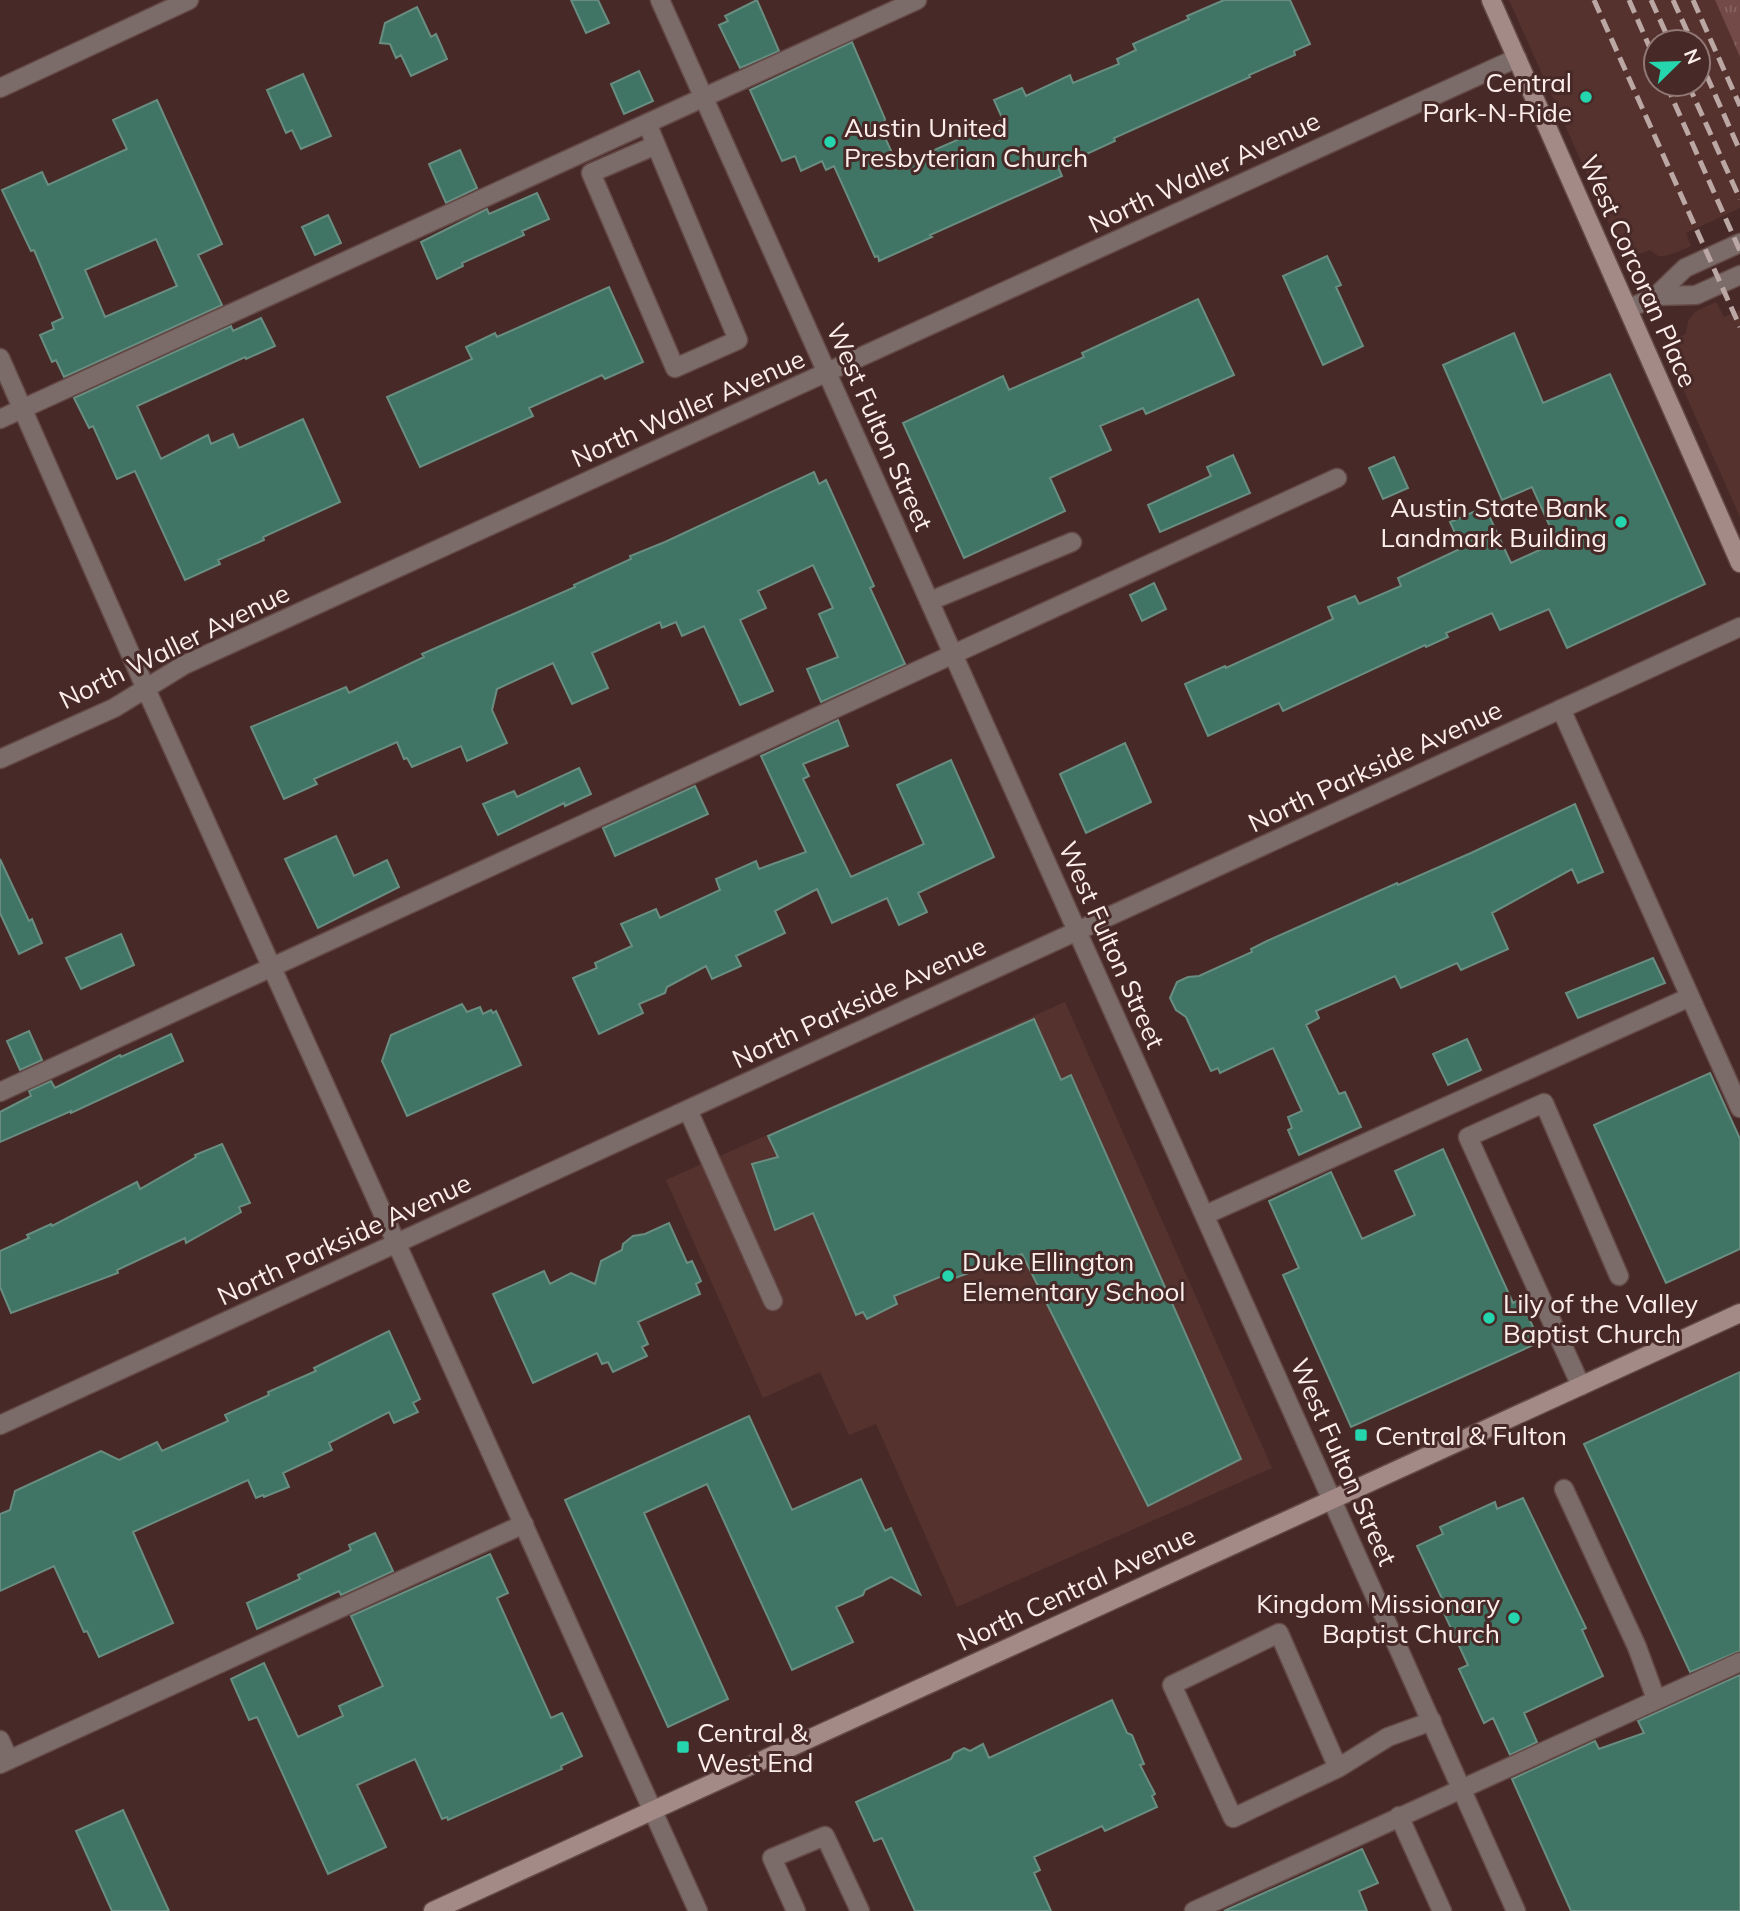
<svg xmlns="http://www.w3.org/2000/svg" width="1740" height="1911" font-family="Mulish,sans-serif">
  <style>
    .built { fill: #56322f; fill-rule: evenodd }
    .park { fill: url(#park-tufts) }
    .building { fill: #407465; stroke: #698e81; stroke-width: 2; fill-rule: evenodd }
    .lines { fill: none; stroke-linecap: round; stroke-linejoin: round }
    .lane-casing { stroke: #644946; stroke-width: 21 }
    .street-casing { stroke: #644946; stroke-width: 21 }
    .secondary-casing { stroke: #644946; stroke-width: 21 }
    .lane { stroke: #7b6b69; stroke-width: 18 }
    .street { stroke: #7b6b69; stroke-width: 18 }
    .secondary { stroke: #a38a87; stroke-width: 18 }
    .rail { stroke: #bba7a4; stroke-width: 5; stroke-dasharray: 14 7; stroke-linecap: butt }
    .poi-dot { fill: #25d5ae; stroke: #472a27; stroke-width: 2.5 }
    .labels { text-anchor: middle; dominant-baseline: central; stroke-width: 6; stroke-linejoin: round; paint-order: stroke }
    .poi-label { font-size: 26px; fill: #fdedeb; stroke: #472a27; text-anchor: start }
    .street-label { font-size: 26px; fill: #fdedeb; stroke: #472a27 }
  </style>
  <defs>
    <pattern id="park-tufts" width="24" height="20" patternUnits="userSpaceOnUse" patternTransform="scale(1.75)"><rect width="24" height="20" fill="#734a47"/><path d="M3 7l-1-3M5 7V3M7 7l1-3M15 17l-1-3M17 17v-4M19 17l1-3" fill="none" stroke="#886462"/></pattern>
  </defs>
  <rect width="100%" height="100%" fill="#472a27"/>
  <path class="built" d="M1509 0H1715L1740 57V208L1686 233 1691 246 1678 252 1665 256H1658L1650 250 1627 259 1624 257ZM1656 42H1698V84H1656Z
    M1716 302 1724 317 1740 310V517L1664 346V343L1686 334 1688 321 1695 312Z
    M1065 1002 1272 1468 957 1607 876 1424 849 1435 820 1372 763 1398 666 1180Z"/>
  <path class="park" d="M1715 0H1740V57Z"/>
  <path class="building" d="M571 0H598L609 23 586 33Z
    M757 0 779 51 740 68 719 25 728 21 725 16Z
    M1224 0H1290L1310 44 1294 51 1295 55 1249 75 1250 77 1114 138 1115 141 1058 167 1062 176 930 235 932 237 879 261 878 256 875 257 834 166 826 170 822 161 801 171 795 156 782 161 750 90 852 42 885 119 882 131 898 166 1003 120 994 100 1022 88 1026 96 1070 75 1073 83 1119 64 1117 59 1136 50 1133 44 1189 19 1187 16Z
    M417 7 431 37 436 34 447 59 411 76 401 55 396 58 390 44 380 43 385 23Z
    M639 71 653 101 624 114 611 84Z
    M303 74 331 136 301 149 292 130 286 133 267 90Z
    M157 100 222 244 198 255 222 305 64 377 56 360 52 362 40 335 54 329 52 323 63 318 34 250 31 251 2 190 42 172 48 185 127 149 113 120ZM156 239 177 286 105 317 85 270Z
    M460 150 477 188 446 203 429 164Z
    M537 193 549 219 522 231 524 235 462 263 463 266 437 279 421 242 487 209 489 214Z
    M328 215 341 243 315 255 302 227Z
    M1327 256 1341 285 1336 287 1363 346 1323 365 1283 276Z
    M609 287 643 362 605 379 602 375 529 408 533 416 420 467 387 397 472 359 466 347 495 333 497 337Z
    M1198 299 1234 375 1146 414 1143 408 1100 426 1111 450 1050 478 1065 511 964 558 903 423 1003 376 1009 390 1084 357 1082 353Z
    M261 318 275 346 246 359 245 357 137 406 161 459 208 435 211 444 233 434 239 448 303 419 340 502 263 537 264 540 218 560 220 564 185 580 135 471 117 479 93 426 89 428 74 398 231 326 233 331Z
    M1514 333 1543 403 1610 374 1705 584 1567 648 1549 609 1500 630 1492 613 1446 633 1448 637 1426 647 1425 645 1283 711 1279 703 1208 736 1185 684 1225 666 1226 668 1333 619 1328 607 1355 596 1359 604 1401 586 1398 578 1462 548 1450 522 1485 507 1511 563 1557 542 1532 487 1502 500 1443 365Z
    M1233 455 1250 493 1160 532 1148 505 1211 476 1207 467Z
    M1394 457 1408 488 1383 499 1369 468Z
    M814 472 819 484 826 480 874 586 870 588 905 664 821 702 807 669 838 657 819 614 833 608 813 565 758 591 766 608 740 620 773 691 740 705 704 626 682 636 676 622 662 628 660 622 592 653 608 688 572 704 553 663 497 689 492 710 507 743 467 761 461 746 412 767 407 758 404 759 397 742 314 779 317 784 284 799 251 727 346 687 349 693 424 657 422 654 575 587 574 585 631 559 630 556 665 542Z
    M1154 583 1166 609 1142 621 1130 595Z
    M838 720 848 746 803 764 809 776 803 779 851 877 924 844 897 785 951 760 994 857 918 893 927 912 899 925 887 898 832 923 817 889 775 911 785 933 736 956 741 966 712 979 706 966 667 987 665 993 639 1004 643 1013 599 1034 573 978 597 968 595 963 632 946 621 924 656 909 660 918 720 890 716 879 756 861 759 869 806 852 761 756Z
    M1125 743 1151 802 1086 833 1060 774Z
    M579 768 591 794 565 806 564 803 498 835 483 804 514 791 517 797Z
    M695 786 708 814 615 856 603 828Z
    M1575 804 1603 872 1578 883 1572 869 1492 913 1508 949 1461 970 1457 963 1401 988 1395 976 1316 1011 1319 1018 1306 1025 1339 1094 1345 1092 1361 1127 1299 1155 1288 1130 1292 1128 1288 1117 1302 1111 1273 1048 1220 1073 1218 1068 1211 1071 1186 1017 1176 1010 1170 998 1177 982 1188 977 1199 976 1252 952 1251 949 1267 941 1397 883 1398 885 1471 853Z
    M336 836 354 876 387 860 399 887 318 928 285 859Z
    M0 859 29 921 32 919 42 943 19 954 0 913Z
    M121 934 134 965 81 989 66 958Z
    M1653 958 1665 983 1578 1018 1566 993Z
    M462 1004 467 1012 480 1007 483 1014 491 1010 493 1013 496 1011 521 1065 407 1116 382 1061 391 1035Z
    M1034 1019 1061 1080 1071 1075 1241 1459 1148 1506 1022 1254 952 1279 949 1273 894 1296 897 1304 867 1319 863 1312 856 1315 813 1213 775 1230 752 1164 778 1157 768 1136Z
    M29 1031 42 1060 20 1070 7 1041Z
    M171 1034 183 1061 71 1113V1111L0 1142V1112L31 1096 29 1091 51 1081 55 1088 120 1055 121 1057Z
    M1467 1039 1481 1070 1448 1085 1433 1054Z
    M1710 1073 1740 1139V1249L1666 1283 1594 1125Z
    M222 1144 250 1203 239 1207 241 1212 186 1243 185 1238 117 1270 118 1273 11 1313 0 1287V1251L29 1238 27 1235 51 1224 52 1226 137 1182 140 1189 196 1157 195 1155Z
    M1443 1149 1513 1303 1520 1299 1540 1342 1351 1427 1283 1275 1299 1268 1269 1201 1331 1172 1362 1239 1415 1215 1395 1171Z
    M669 1223 687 1263 692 1261 701 1281 696 1284 700 1294 638 1322 648 1344 642 1347 647 1356 613 1372 608 1362 602 1364 597 1353 533 1383 493 1294 544 1271 550 1284 571 1273 595 1284 601 1261 622 1250 623 1244 633 1236 645 1234Z
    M389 1331 420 1399 413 1403 418 1412 394 1423 389 1412 329 1443 332 1450 283 1473 289 1487 264 1497 263 1495 256 1498 248 1480 133 1532 173 1623 99 1657 87 1631 84 1632 54 1566 0 1591V1514L10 1510 15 1491 101 1451 119 1460 157 1442 162 1451 228 1421 225 1415 269 1395 268 1392 316 1371 314 1368Z
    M1740 1372V1651L1690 1672 1584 1444Z
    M749 1416 792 1510 861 1479 885 1531 891 1528 920 1594 891 1577 865 1590 863 1595 836 1607 853 1642 792 1670 707 1484 644 1513 728 1699 668 1727 565 1500Z
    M1523 1498 1586 1628 1582 1630 1603 1676 1524 1713 1537 1742 1510 1755 1493 1718 1484 1723 1459 1669 1468 1665 1442 1609 1446 1607 1417 1546 1443 1534 1440 1527 1495 1502 1497 1509Z
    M375 1533 393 1571 341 1595 339 1591 257 1629 247 1603 300 1579 298 1575 351 1550 349 1545Z
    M490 1554 508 1593 497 1598 551 1718 562 1713 582 1756 561 1766 562 1769 448 1820 447 1817 442 1819 415 1759 357 1785 386 1847 328 1874 257 1717 249 1720 231 1679 264 1663 298 1737 343 1716 339 1706 383 1686 351 1616Z
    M1740 1675V1911H1571L1512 1779 1595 1741 1599 1749 1644 1733 1638 1721Z
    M1112 1700 1127 1733 1132 1735 1144 1764 1140 1765 1155 1794 1152 1796 1157 1807 1105 1831 1102 1826 1034 1857 1040 1870 1034 1873 1051 1911H915L882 1838 874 1841 856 1802 951 1759 954 1753 964 1748 970 1751 983 1744 989 1758Z
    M123 1810 169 1911H112L76 1831Z
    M1362 1849 1378 1883 1359 1891 1367 1911H1224Z"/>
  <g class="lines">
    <defs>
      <path id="lane" d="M647 123 656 145 738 340 675 368 591 173 656 145
        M0 419 917 0
        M930 601 1072 542
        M1561 709 1740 1108
        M0 1092 1337 478
        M688 1110 773 1301
        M1205 1215 1690 997
        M1581 1386 1468 1137 1544 1103 1619 1276
        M1564 1489 1637 1647 1656 1699
        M0 1740 9 1760
        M0 1764 524 1524
        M1338 1768 1279 1633 1172 1685 1233 1818 1338 1768 1388 1737 1432 1721
        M1399 1816 1442 1911
        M796 1911 772 1858 825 1836 860 1911
        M1194 1911 1740 1662"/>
      <path id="street" d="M660 0 1516 1911
        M0 88 189 0
        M1656 296 1696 295 1740 275
        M1628 309 1656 296 1685 268 1740 243
        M0 358 146 689 698 1911
        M0 759 114 708 184 665 1517 58
        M0 1425 1740 627"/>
      <path id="secondary" d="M1491 0 1740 563
        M433 1911 1740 1313"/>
    </defs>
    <use href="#lane" class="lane-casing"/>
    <use href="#street" class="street-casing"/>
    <use href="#secondary" class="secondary-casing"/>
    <use href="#lane" class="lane"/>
    <use href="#street" class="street"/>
    <use href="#secondary" class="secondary"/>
    <path class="rail" d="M1594 0 1740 327
      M1629 0 1656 62
      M1651 0 1670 42
      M1673 0 1692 42
      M1693 0 1740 106
      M1698 56 1740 151
      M1666 84 1740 251
      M1688 84 1740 199"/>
  </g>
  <g class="poi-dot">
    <circle cx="1586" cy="97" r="7"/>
    <circle cx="830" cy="142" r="7"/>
    <circle cx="1621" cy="522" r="7"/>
    <circle cx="948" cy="1276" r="7"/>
    <circle cx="1489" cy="1318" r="7"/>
    <rect x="1354" y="1428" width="14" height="14" rx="3.5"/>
    <circle cx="1514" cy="1618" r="7"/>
    <rect x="676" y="1740" width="14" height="14" rx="3.5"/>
  </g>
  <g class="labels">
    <g class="poi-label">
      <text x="1572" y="82" text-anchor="end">Central<tspan x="1572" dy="30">Park-N-Ride</tspan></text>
      <text x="844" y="127">Austin United<tspan x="844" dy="30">Presbyterian Church</tspan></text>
      <text x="1607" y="507" text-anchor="end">Austin State Bank<tspan x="1607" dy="30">Landmark Building</tspan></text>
      <text x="962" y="1261">Duke Ellington<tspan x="962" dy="30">Elementary School</tspan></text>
      <text x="1503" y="1303">Lily of the Valley<tspan x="1503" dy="30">Baptist Church</tspan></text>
      <text x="1375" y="1435">Central &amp; Fulton</text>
      <text x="1500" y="1603" text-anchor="end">Kingdom Missionary<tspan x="1500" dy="30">Baptist Church</tspan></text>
      <text x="697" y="1732">Central &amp;<tspan x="697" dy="30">West End</tspan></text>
    </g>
    <g class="street-label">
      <text transform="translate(1204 172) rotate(-25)">North Waller Avenue</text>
      <text transform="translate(1639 271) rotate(66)">West Corcoran Place</text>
      <text transform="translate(688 408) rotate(-24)">North Waller Avenue</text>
      <text transform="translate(880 427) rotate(66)">West Fulton Street</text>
      <text transform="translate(174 646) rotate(-26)">North Waller Avenue</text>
      <text transform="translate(1375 766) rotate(-25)">North Parkside Avenue</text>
      <text transform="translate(1112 945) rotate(66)">West Fulton Street</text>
      <text transform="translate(859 1002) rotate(-25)">North Parkside Avenue</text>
      <text transform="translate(344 1239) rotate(-25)">North Parkside Avenue</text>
      <text transform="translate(1344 1462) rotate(66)">West Fulton Street</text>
      <text transform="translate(1076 1588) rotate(-25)">North Central Avenue</text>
    </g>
  </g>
  <g transform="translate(1677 63) rotate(67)"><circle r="33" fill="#472a27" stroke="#907875" stroke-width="2"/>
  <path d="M0-5L12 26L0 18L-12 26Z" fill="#25d5ae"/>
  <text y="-10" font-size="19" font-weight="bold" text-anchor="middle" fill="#fdedeb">N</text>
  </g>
</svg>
